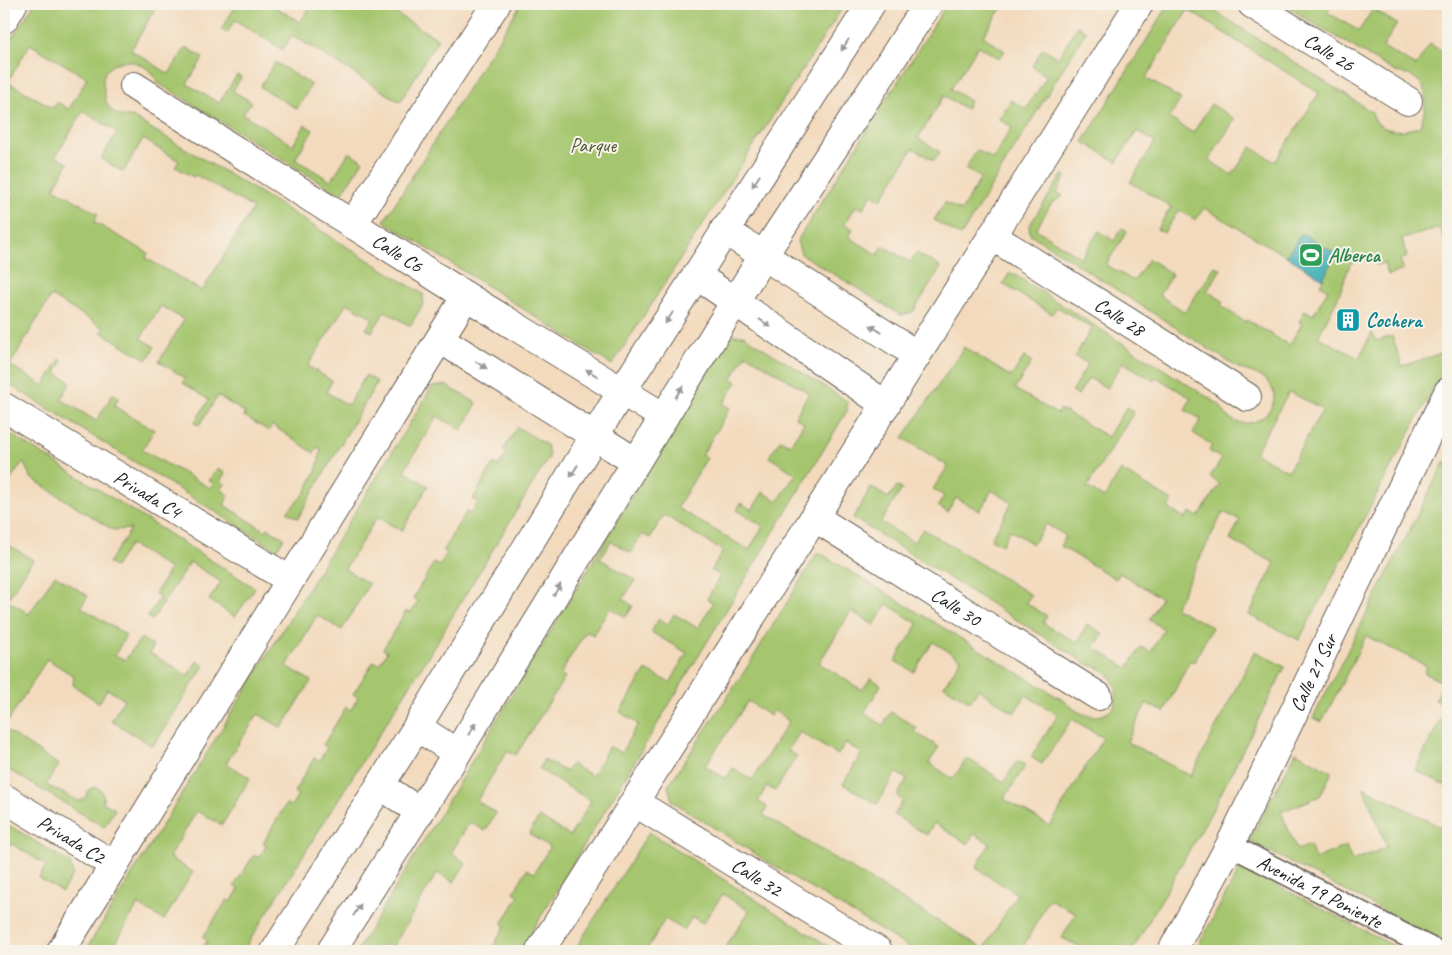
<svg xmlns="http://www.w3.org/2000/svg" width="1452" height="955" font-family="Caveat,sans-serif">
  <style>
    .green { fill: #a5c66e; stroke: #607145; fill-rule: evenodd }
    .water { fill: #3cadb5; stroke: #2c6468 }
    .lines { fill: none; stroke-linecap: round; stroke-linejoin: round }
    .service-casing { stroke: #675e54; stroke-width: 24 }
    .minor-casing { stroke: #675e54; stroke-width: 30 }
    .service { stroke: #fff; stroke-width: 21 }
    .minor { stroke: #fff; stroke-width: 28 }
    .oneway { fill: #999 }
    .labels { text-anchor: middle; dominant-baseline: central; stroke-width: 4; stroke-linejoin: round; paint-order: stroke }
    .street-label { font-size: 20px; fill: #1c1c1c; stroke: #f7f3e8 }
    .park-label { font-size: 20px; fill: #4c5839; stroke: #f7f3e8 }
    .leisure-label { font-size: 20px; font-weight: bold; fill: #27864d; stroke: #f7f3e8; text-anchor: start }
    .culture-label { font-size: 20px; font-weight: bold; fill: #0d838f; stroke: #f7f3e8; text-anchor: start }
  </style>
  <rect width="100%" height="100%" fill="#f7f3e8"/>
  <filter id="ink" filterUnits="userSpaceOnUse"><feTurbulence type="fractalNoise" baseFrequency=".02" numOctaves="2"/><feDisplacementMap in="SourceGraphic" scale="10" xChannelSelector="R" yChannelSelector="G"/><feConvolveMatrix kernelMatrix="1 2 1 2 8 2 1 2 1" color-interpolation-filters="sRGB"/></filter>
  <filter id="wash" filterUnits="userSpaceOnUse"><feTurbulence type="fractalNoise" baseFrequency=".0096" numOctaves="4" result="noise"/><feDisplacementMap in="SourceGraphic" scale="20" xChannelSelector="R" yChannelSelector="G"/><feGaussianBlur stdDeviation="1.12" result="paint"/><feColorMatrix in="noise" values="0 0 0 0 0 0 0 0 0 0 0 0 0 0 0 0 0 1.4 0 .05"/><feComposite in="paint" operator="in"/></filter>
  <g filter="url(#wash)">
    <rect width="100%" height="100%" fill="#f3dabd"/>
    <path class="green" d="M34 4H158L131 50 169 74 186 47 203 58 187 84 219 103 237 75 241 77 233 91 251 102 243 114 293 145 305 125 313 130 295 159 331 181 349 152 363 161 341 195 158 83C151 64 122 52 107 70 102 75 103 82 104 89 105 107 113 118 132 117L262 194 423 294V304L410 326 385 311 372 332 366 329 373 318 347 303 308 366 332 381 326 392 348 405 366 375 377 382 298 518 287 512 305 493 317 469 321 449 317 447 314 453 272 425 269 431 244 416V412L218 396 199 425 194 423 209 400 183 383 185 378 159 361 184 320 161 306 141 338 155 347 147 360 101 332 104 328 51 296 10 365 44 386 60 359 63 361 56 373 71 382 61 399 96 421 113 394 119 397 114 406 154 430 142 450 210 488 214 483 209 481 217 469 225 473 221 480 225 484 221 490 229 495 224 505 266 531 268 528 284 538 277 550 4 381V211L14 192 4 186V50ZM30 44 87 78 69 109 57 102 53 108 8 82ZM83 111 117 132 101 159 123 172 143 139 179 161 175 167 194 177 196 175 253 208 202 291 146 258 148 253 94 222 98 214 54 188 68 163 56 156Z
      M237 4H270L300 22 312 4H380L438 39 400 102 292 35 283 50 235 20 227 33 221 30Z
      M521 4H845L612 365 384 221Z
      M947 4H1004L983 36 1005 51 999 58 978 46 951 89 970 101 966 109 944 96 918 138 940 152 934 161 913 148 881 200 872 194 863 209 856 206 845 224 853 229 849 237 878 255 883 246 910 262 916 253 941 267 913 312 901 315 801 254 797 241Z
      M1169 4H1204L1372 112C1376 134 1404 133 1420 126 1430 98 1429 76 1395 72L1282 4H1332L1327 12 1359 31 1373 9 1397 24 1383 47 1416 66 1430 44 1448 55V78L1444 88 1448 91V252L1440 228 1402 239 1407 257 1400 260 1404 270 1388 275 1384 263 1376 265 1374 256 1350 264 1339 295 1318 337 1359 358 1372 332 1376 341 1392 336 1402 366 1448 351V361L1299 640 1249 615 1275 563 1230 540 1240 520 1223 512 1175 608 1212 627 1194 662 1190 660 1164 712 1146 703 1127 742 1191 776 1255 651 1285 667 1213 809 1132 951H1088L1062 938 1076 913 1049 899 1021 951H915L771 864 672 801 668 786 746 669 818 552 1066 702C1078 715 1099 723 1113 708 1123 688 1110 668 1089 665L853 518 871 487 888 498 897 486 902 489 881 522 914 542 923 529 1031 595 1026 603 1047 616 1043 623 1077 643 1087 624 1103 634 1094 648 1128 668 1141 647 1151 652 1164 629 1149 620 1161 598 1120 573 1116 579 1060 546 1066 536 1046 524 1033 544 1010 530 1002 545 991 539 1012 503 992 490 980 511 956 498 947 512 938 506 944 496 933 489 948 466 903 438 964 347 1011 377 1024 357 1032 362 1015 389 1057 414 1060 409 1108 437 1126 407 1134 412 1087 487 1104 498 1121 470 1172 501 1168 508 1185 519 1190 512 1198 517 1220 484 1210 477 1222 459 1209 451 1212 445 1193 433 1201 419 1185 410 1191 398 1156 377 1154 381 1123 362 1107 388 1089 378 1078 395 1072 391 1088 364 1075 356 1092 328 1057 307 1052 314 1003 284 1010 272 1220 405C1244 456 1316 386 1240 369L1030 234 1029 226 1063 174 1066 176 1057 192 1063 196 1051 204 1036 229 1081 258 1099 231 1114 241 1122 228 1127 231 1106 265 1134 281 1149 259 1172 274 1159 295 1185 312 1215 266 1221 269 1207 291 1223 301 1221 306 1245 322 1247 320 1289 345 1302 324 1299 322 1305 310 1313 315 1328 290 1320 285 1323 279 1302 233 1286 256 1204 208 1196 220 1179 210 1164 233 1157 229 1171 207 1130 182 1155 142 1137 131 1117 162 1083 142ZM1188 10 1319 93 1275 162 1251 147 1232 175 1209 160 1235 119 1211 104 1193 133 1169 118 1181 99 1146 78ZM1289 392 1323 409 1288 471 1255 453ZM887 604 918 624 895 661 914 672 933 642 961 659 944 686 970 702 978 689 1014 713 1026 695 1058 715 1031 757 1042 764 1072 719 1103 738 1050 826 1004 799 1026 765 1017 761 1004 782 967 758 953 779 929 763 939 747 914 732 917 728 891 712 883 725 864 713 881 685 871 678 862 690 819 663 851 611 874 625ZM748 701 770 716 773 710 789 721 752 780 733 768 726 779 705 766ZM800 732 838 755 845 743 862 753 843 784 877 804 896 773 907 779 897 796 903 801 894 815 927 835 934 823 968 844 974 834 990 843 976 868 1017 894 984 949 763 815 767 807 758 801 767 786 775 791 797 756 788 751Z
      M1077 26 1086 31 961 236 934 220 945 202 961 211 981 178 965 169 977 150 993 159 1012 127 999 119 1011 100 1026 109 1047 76 1032 66 1043 48 1058 58Z
      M275 62 311 85 297 109 260 87Z
      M730 335H743L847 401V411L520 951H484L487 946 492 949 505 926 502 924 519 896 514 892 527 869 534 873 550 847 529 834 539 817 570 836 591 801 539 769 544 759 566 772 571 764 592 776 609 746 621 753 638 724 620 712 646 670 670 683 687 653 651 632 659 619 668 625 674 614 698 628 713 603 707 599 720 576 711 570 723 551 664 515 650 538 642 534 631 553 611 541 600 559 635 580 623 599 633 606 626 617 610 608 593 635 586 631 561 673 565 677 516 755 507 751 477 801 496 813 485 831 470 822 451 853 466 863 454 882 437 873 391 950 384 946 380 951H357ZM746 354 809 393 795 417 804 423 790 445 780 440 769 457 796 474 778 501 763 492 752 510 741 503 737 510 763 526 749 550 677 508 707 458 702 455 730 408 723 404 737 382 732 378Z
      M445 385 477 403 462 430 437 416 404 471 428 486 402 531 377 517 345 569 369 584 342 630 317 615 287 666 311 681 282 728 258 714 226 763 250 778 222 825 197 811 169 857 193 872 164 920 138 905 111 951H85L432 387Z
      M517 427 547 445 549 457 521 503 429 655 243 951H201L207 941 203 937 227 900 231 902 239 889 234 886 254 855 259 858 267 845 263 843 286 804 291 806 298 795 294 792 314 758 319 761 327 748 323 745 346 707 351 710 358 697 353 694 374 661 379 664 387 652 383 649 406 611 411 613 418 601 413 598 434 563 439 566 447 553 443 550 466 512 471 514 478 502 473 499 494 463 499 466 507 453 503 451Z
      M4 430 255 588 235 617 209 600 221 582 190 562 152 620 147 617 160 597 155 594 170 569 130 544 115 567 108 563 131 529 113 530 31 478 23 462 9 482 4 479 6 448 4 446Z
      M1445 461 1448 463V786L1415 770 1447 707 1435 700 1444 683 1424 673 1427 666 1366 636 1322 722 1313 718Z
      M4 542 33 560 7 600 29 614 55 575 88 596 81 607 126 635 115 655 125 660 141 638 153 646 150 653 188 676 197 661 204 666 153 746 111 721 124 699 107 689 99 703 73 685 74 676 47 659 4 728Z
      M4 729 59 765 46 785 79 801 85 798 89 789 96 787C103 790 104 795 103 802L115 809 104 827 4 767Z
      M1296 752 1332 772 1320 796 1281 812 1297 850 1310 845 1315 859 1346 846 1352 861 1387 847 1363 787 1448 831V944L1249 841Z
      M4 822 70 863 73 874 62 892 39 878 46 865 12 844 10 846 4 842Z
      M649 832 836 951H723L749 911 723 894 703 923 692 917 684 930 665 919 646 951H574Z
      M1241 867 1404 951H1195Z"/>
    <path class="water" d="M1302 233 1336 254 1323 279 1286 256Z"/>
  </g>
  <g filter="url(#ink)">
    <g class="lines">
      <defs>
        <g id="service">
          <path id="s1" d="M1230 845 1436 951"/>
        </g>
        <g id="minor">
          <path id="s2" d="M1252 4 1408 101"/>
          <path d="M4 19 13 4"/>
          <path id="s3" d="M134 86 466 296 664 417"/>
          <path d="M352 225 496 4"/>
          <path d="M724 230 917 355"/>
          <path id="s4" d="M992 236 1247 397"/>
          <path d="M696 275 886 405"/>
          <path d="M440 339 636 462"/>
          <path id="s5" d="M4 407 290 580"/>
          <path id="s6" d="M814 517 1098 696"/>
          <path d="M417 727 457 753"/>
          <path d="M380 785 420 812"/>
          <path id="s7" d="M4 798 114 865"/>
          <path id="s8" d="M634 802 878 951"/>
          <path d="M61 951 466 296"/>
          <path d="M275 951 417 727 622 391 871 4"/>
          <path d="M331 951 457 753 763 256 928 4"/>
          <path d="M540 951 1139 4"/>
          <path id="s9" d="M1172 951 1230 845 1448 392"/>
        </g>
      </defs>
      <use href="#service" class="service-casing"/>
      <use href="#minor" class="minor-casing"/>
      <use href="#service" class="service"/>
      <use href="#minor" class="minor"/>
    </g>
    <defs><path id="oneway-solid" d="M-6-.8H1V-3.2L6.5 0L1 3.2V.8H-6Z" transform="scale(1.25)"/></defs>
    <g class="oneway">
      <use href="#oneway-solid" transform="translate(845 45) rotate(123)"/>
      <use href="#oneway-solid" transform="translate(756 181) rotate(123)"/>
      <use href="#oneway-solid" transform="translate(669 318) rotate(123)"/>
      <use href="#oneway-solid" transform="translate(765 323) rotate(34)"/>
      <use href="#oneway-solid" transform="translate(876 329) rotate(-147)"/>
      <use href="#oneway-solid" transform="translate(481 365) rotate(32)"/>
      <use href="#oneway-solid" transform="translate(592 373) rotate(-149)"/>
      <use href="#oneway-solid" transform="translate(679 392) rotate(-58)"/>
      <use href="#oneway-solid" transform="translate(574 471) rotate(122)"/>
      <use href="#oneway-solid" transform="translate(557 590) rotate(-58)"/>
      <use href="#oneway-solid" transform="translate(472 729) rotate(-58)"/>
      <use href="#oneway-solid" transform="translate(357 910) rotate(-57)"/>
    </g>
  </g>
  <defs>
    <symbol id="stadium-square" viewBox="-11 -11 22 22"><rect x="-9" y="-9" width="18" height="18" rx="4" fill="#2e9e5b" stroke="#f7f3e8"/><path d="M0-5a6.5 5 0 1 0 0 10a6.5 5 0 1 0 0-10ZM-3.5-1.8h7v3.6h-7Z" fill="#fff"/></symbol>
    <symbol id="building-square" viewBox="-11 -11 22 22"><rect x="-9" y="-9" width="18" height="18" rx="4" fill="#0f9aa8" stroke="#f7f3e8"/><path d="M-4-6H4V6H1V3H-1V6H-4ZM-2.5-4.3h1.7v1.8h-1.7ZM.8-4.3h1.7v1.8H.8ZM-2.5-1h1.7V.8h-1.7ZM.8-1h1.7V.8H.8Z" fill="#fff"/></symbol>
  </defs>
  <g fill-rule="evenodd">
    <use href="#stadium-square" x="1297" y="241" width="28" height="28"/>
    <use href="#building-square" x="1334" y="306" width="28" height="28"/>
  </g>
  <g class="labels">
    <g class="street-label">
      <text stroke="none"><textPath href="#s2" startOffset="91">Calle 26</textPath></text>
      <text stroke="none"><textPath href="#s3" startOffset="312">Calle C6</textPath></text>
      <text stroke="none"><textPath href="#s4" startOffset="151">Calle 28</textPath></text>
      <text stroke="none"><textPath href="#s5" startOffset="168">Privada C4</textPath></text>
      <text stroke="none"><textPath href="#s6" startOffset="168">Calle 30</textPath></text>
      <text stroke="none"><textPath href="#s9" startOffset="312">Calle 21 Sur</textPath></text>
      <text stroke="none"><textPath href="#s7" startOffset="79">Privada C2</textPath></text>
      <text stroke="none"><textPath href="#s8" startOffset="144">Calle 32</textPath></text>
      <text stroke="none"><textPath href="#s1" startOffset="101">Avenida 19 Poniente</textPath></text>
    </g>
    <g class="park-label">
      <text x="593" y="145">Parque</text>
    </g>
    <g class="leisure-label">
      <text x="1328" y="255">Alberca</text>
    </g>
    <g class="culture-label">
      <text x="1366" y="320">Cochera</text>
    </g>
  </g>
  <rect width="1452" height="955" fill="none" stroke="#f7f3e8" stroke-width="20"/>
</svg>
